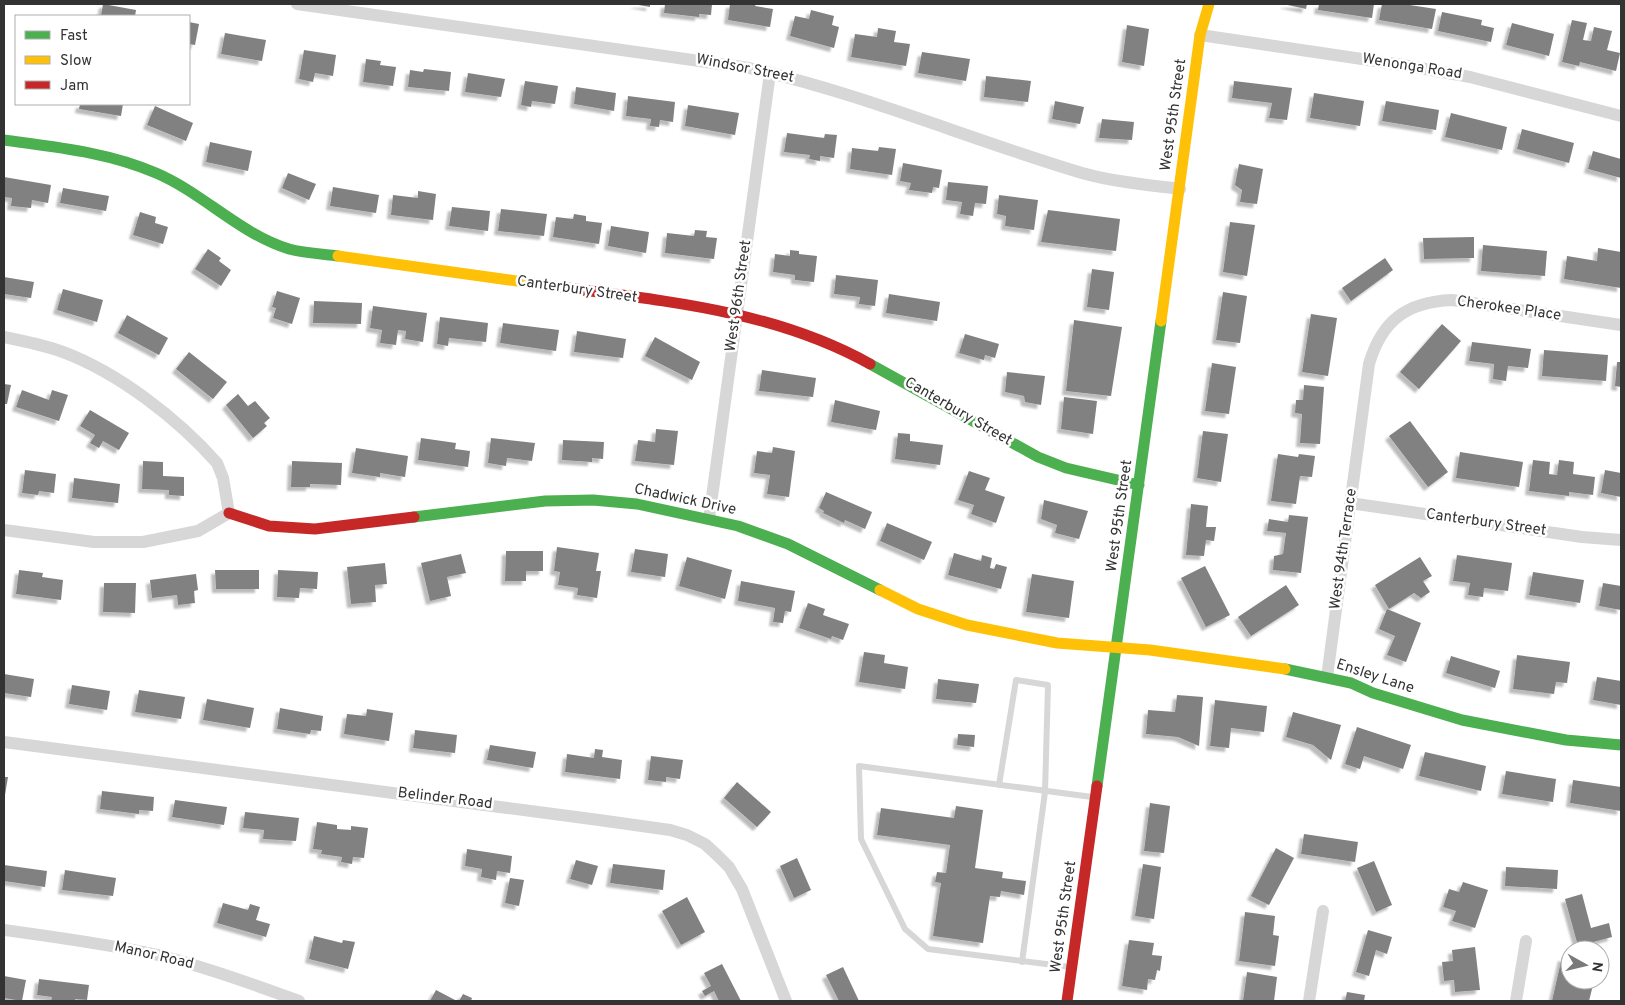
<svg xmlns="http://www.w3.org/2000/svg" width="1625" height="1005" font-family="Overpass,sans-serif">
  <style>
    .building { fill: #818181; filter: url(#shadow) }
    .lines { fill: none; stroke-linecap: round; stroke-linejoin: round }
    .lane { stroke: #d7d7d7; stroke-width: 6 }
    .street { stroke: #d7d7d7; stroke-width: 12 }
    .fast { stroke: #4caf50; stroke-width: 11 }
    .slow { stroke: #ffc107; stroke-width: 11 }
    .jam { stroke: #c62828; stroke-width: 11 }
    .labels { text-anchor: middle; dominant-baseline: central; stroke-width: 5; stroke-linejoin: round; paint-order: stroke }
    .street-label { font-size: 15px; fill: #333; stroke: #fff }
  </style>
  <defs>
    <filter id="shadow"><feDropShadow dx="-4" dy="4" stdDeviation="1" flood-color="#0004"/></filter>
  </defs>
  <rect width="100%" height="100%" fill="#fff"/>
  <path class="building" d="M103 4 136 10 135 16H101Z
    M633 4H650V7Z
    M665 4H712L711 15 699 14V17L664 13Z
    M730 4H756L755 6 773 9 770 27 728 20Z
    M1283 4H1307L1306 9Z
    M1319 4H1374L1372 18 1318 10Z
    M1382 4H1403L1436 9 1432 29 1379 20Z
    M811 10 834 16 832 25 839 27 834 48 790 36 795 16 809 19Z
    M1442 12 1482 20 1481 25 1494 28 1491 42 1438 31Z
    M1572 20 1587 23 1583 40 1591 41 1594 27 1612 31 1607 50 1620 53 1616 71 1580 62 1579 66 1562 62Z
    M189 22 199 24 195 45 189 44Z
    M1512 23 1554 34 1549 56 1506 45Z
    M1127 25 1149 29 1144 66 1122 62Z
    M878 28 896 31 894 42 910 44 906 66 851 57 855 34 877 37Z
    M225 33 266 40 262 61 221 54Z
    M304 50 336 55 333 76 315 73 313 82 299 79Z
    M922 52 970 59 966 81 918 73Z
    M366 59 381 61 380 65 396 67 393 86 363 82Z
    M424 69 451 72 449 91 408 87 410 70 423 72Z
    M468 73 505 79 501 97 465 92Z
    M986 76 1031 81 1028 102 984 97Z
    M525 81 558 86 555 104 532 101 531 107 521 105Z
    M1234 81 1292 88 1287 120 1269 118 1272 103 1232 98Z
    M576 87 616 93 614 111 574 104Z
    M1314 93 1364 101 1360 126 1310 118Z
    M628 96 675 102 673 122 660 120 659 127 650 126 651 119 626 116Z
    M1055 101 1084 107 1080 124 1052 119Z
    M1386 101 1439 110 1436 130 1382 121Z
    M80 104H123L121 116 79 109Z
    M688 105 739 113 735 135 685 126Z
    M155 106 193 123 186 141 147 125Z
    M1451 113 1507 127 1502 150 1445 137Z
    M1102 119 1134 122 1132 140 1099 138Z
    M1522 129 1574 143 1569 163 1517 149Z
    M787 133 824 138 825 134 837 135 834 158 820 156V161L809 159 810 155 784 152Z
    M210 142 252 151 248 171 206 162Z
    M879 147 896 149 892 175 850 169 852 148 878 151Z
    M1593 151 1621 159V178L1588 169Z
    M903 163 942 170 939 188 933 187 932 193 909 190 911 183 900 181Z
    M1239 164 1263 169 1257 204 1240 202 1242 190 1235 185Z
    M288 173 316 184 309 200 282 188Z
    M4 177 51 185 48 203 32 200 31 208 11 206 12 198 4 197Z
    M948 182 988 186 986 204 975 203 973 216 960 214 962 202 946 200Z
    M333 187 379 195 376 213 330 206Z
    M63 188 109 196 106 211 60 203Z
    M418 191 436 194 433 220 391 215 393 195 418 198Z
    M999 195 1038 200 1034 230 1005 226 1006 216 997 214Z
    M452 207 490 211 488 231 449 226Z
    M501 209 547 214 544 236 498 231Z
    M1048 210 1120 219 1116 251 1041 242Z
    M140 212 156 217 155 223 168 227 163 244 133 235Z
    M574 214 586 216V221L602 223 599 244 553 237 556 217 573 219Z
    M1230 222 1255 225 1247 276 1223 272Z
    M611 226 649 232 646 253 608 246Z
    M695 230 707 231 706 237 717 238 714 259 665 253 667 233 694 236Z
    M1474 237V258L1424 259 1423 238Z
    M1483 245 1547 251 1545 276 1481 271Z
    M1598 248 1621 252V288L1564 279 1567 256 1597 261Z
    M208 249 221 258 219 261 231 270 221 286 195 269Z
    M790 250 799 251V254L817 256 814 282 795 280V275L773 272 775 254 790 256Z
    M1385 258 1393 270 1351 301 1342 288Z
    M1092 269 1114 272 1109 310 1087 307Z
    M836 275 878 280 875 306 859 304 860 297 834 294Z
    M4 277 34 282 31 298 4 294Z
    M63 289 103 300 97 322 57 310Z
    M277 291 300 298 292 324 273 318 276 308 272 307Z
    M1223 292 1247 296 1240 343 1216 340Z
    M889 294 940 302 937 321 886 313Z
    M314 301 362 303 361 324 313 323Z
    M373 306 427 313 423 342 405 339 406 331 398 330 396 345 380 343 382 330 370 328Z
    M1311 314 1337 318 1328 376 1302 372Z
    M127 315 168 338 159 355 118 333Z
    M440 317 488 323 486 342 449 338 448 346 437 344Z
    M1074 320 1122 327 1111 396 1066 391Z
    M503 323 559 330 556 351 500 343Z
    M1442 324 1461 341 1419 389 1400 372Z
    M577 331 626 339 623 358 574 352Z
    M965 334 999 344 995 358 985 355 984 360 959 353Z
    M655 337 700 362 692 380 645 356Z
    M1472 342 1531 349 1528 368 1508 366 1506 381 1493 379 1494 364 1469 361Z
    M1544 350 1608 355 1606 381 1542 376Z
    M189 352 227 382 213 399 176 369Z
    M1617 362H1621V387L1615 386Z
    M1212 363 1236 367 1229 414 1205 411Z
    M762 370 816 378 813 397 759 391Z
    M1007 372 1045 376 1041 405 1025 402 1024 396 1005 392Z
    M4 384 11 385 7 404H4Z
    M1304 385 1324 387 1320 444 1300 443 1302 414 1295 413 1296 400H1303Z
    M22 390 49 400 52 390 68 395 59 421 16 407Z
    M238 394 248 406 255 401 270 418 264 423 267 426 253 438 226 405Z
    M1064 397 1097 401 1093 434 1061 429Z
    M835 400 880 411 876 430 831 422Z
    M90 410 129 433 119 450 103 441 99 448 90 443 95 435 80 426Z
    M1410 421 1448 472 1428 487 1389 436Z
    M656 429 678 431 674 465 635 461 638 440 655 442Z
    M1203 431 1228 434 1221 482 1197 478Z
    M898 433 910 434V441L943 445 940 465 895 459Z
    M421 438 456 443 455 449 470 451 468 467 418 460Z
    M491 438 535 443 532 461 507 458 506 466 488 463Z
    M563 440 604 442 603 459 592 458V462L562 460Z
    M773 447 795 451 789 497 767 494 770 475 754 473 757 451 772 453Z
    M356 448 408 456 405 477 380 473V477L352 473Z
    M1460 452 1523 462 1519 487 1456 478Z
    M1278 454 1298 457 1299 454 1315 456 1312 477 1300 476 1296 504 1271 501Z
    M1533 460 1550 462 1549 474 1557 475 1559 460 1574 462 1573 474 1595 477 1593 495 1569 492V496L1529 491Z
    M143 461 163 462V476L184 477V496L169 495V490L142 489Z
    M292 461 342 463 341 485 310 484V487H291Z
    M25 470 56 474 54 493 39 491 38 495 22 493Z
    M1605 470 1621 473V497L1601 493Z
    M969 471 990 478 985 490 1005 497 996 523 971 514 974 505 958 500Z
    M74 478 120 484 118 503 72 498Z
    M826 492 872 512 865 529 845 520 844 523 823 513 824 511 819 508Z
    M1044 500 1088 511 1079 539 1055 533 1057 525 1041 519Z
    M1191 504 1208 506 1206 527H1216L1214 541 1206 540 1204 556 1186 555Z
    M1289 515 1308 517 1301 573 1273 570 1274 556 1283 554 1286 533 1267 531 1269 519 1288 522Z
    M887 523 932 542 924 560 880 541Z
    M557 547 599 553 596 571H601L597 598 577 595 578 588 558 585 560 572 554 571Z
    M635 549 668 554 665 577 631 572Z
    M506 551H543V571H526V581H505Z
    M954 553 981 561 982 555 992 558 990 568 994 569 996 564 1007 567 1001 589 948 575Z
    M461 554 466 573 447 577 451 596 430 601 421 563Z
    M1457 555 1512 563 1508 591 1484 588 1483 597 1468 595 1470 583 1453 581Z
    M687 557 732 570 725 599 679 586Z
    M1420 557 1432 576 1423 581 1430 592 1421 598 1414 593 1389 609 1375 585Z
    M385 563 387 584 375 585 376 602 351 604 347 567Z
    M1205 566 1230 615 1206 627 1181 578Z
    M19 570 43 573 42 577 63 580 61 600 16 594Z
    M215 570H259V589H216Z
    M278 570 318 572 317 589 300 588 299 598 277 597Z
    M1533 572 1584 580 1580 603 1529 595Z
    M196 574 198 590 194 591 195 603 178 605 177 595 152 598 150 580Z
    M1032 574 1074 581 1069 618 1026 612Z
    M741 581 795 591 791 612 785 611 783 623 773 622 775 608 738 601Z
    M104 583H136L135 613 103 612Z
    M1603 583 1621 586V610L1599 606Z
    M1286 585 1299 605 1251 636 1238 617Z
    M808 603 825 609 823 615 849 624 843 640 832 636 831 639 799 628Z
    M1387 609 1421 623 1406 662 1387 655 1395 636 1379 629Z
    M864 652 885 655 884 663 908 667 905 689 859 682Z
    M1517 655 1570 662 1567 683 1556 682 1554 694 1513 689Z
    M1451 656 1500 671 1495 688 1446 673Z
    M4 674 34 679 31 697 4 693Z
    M1597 677 1621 681V705L1593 700Z
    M938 679 979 684 976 703 936 699Z
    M72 685 110 691 107 710 69 704Z
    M139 690 185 697 181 719 135 712Z
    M1177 695 1203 697 1199 746 1178 737 1146 734 1148 710 1175 712Z
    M207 699 254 708 250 728 203 720Z
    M1215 700 1267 706 1264 732 1231 728 1229 748 1210 746Z
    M280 708 323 716 321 731 311 730 310 734 277 729Z
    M367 709 393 713 389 741 344 734 347 714 366 716Z
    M1293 712 1341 725 1331 760 1313 745 1286 737Z
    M1357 727 1411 745 1403 769 1364 756 1360 769 1345 764Z
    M415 730 457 735 455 753 413 748Z
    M958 734 975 735 974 747 957 745Z
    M490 745 536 752 533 768 487 760Z
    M595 749 603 750 602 757 622 760 620 779 565 772 567 754 594 758Z
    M1425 752 1486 766 1481 791 1419 776Z
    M651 756 683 760 680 779 666 777V782L648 780Z
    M1506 771 1556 779 1553 802 1502 794Z
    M4 777H8L5 795 4 794Z
    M1573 780 1621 787V811L1570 803Z
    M737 782 771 812 757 827 724 798Z
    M102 791 154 797 153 811 139 810V814L100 809Z
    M175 800 227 807 224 825 172 817Z
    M1150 803 1170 806 1164 853 1144 851Z
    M956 806 983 810 975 868 1003 872 1002 878 1026 881 1024 895 1001 891 1000 897 990 896 983 943 933 936 941 883 935 882 937 872 946 873 950 845 877 835 881 808 954 818Z
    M245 812 299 818 296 841 263 839 264 830 243 828Z
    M317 822 337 825V829L351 830V826L368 828 364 858 353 857 352 864 341 862 342 857 321 854 322 850 313 849Z
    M1304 834 1358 842 1355 862 1301 854Z
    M1276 848 1294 858 1269 905 1251 896Z
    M467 849 512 856 510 873 497 871 496 880 481 877 482 869 465 866Z
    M797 858 811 890 794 898 780 866Z
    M576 860 598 866 592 885 570 879Z
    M1374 861 1392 905 1376 912 1357 868Z
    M613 864 665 870 663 890 610 883Z
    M1143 864 1161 867 1154 919 1135 916Z
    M4 865 47 871 45 887 4 881Z
    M1506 867 1558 870 1557 889 1505 886Z
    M65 870 116 878 113 896 62 890Z
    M510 878 524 880 519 906 505 903Z
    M1463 882 1488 890 1475 928 1452 921 1456 911 1443 907 1449 889 1459 892Z
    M1582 894 1591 928 1609 923 1612 937 1578 946 1565 899Z
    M687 897 705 932 681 945 662 911Z
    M223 903 248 910 250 904 260 907 256 920 270 924 266 937 217 923Z
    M1245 912 1275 916 1273 935 1279 936 1275 966 1239 961Z
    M1368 930 1392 937 1387 954 1376 950 1369 976 1356 972Z
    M314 936 342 943 343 940 355 942 348 969 309 959Z
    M1129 940 1154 943 1152 955 1162 956 1160 971 1157 970 1155 980 1148 979 1147 990 1122 986Z
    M1475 947 1480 990 1455 992 1454 980 1444 981 1442 962 1453 961 1452 950Z
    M1562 957 1570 959V980H1581V982L1593 985 1589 1001H1552Z
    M722 964 741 1001H719L714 991 705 996 702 991 711 986 704 973Z
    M843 967 859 1001H839L826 975Z
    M1247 972 1277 977 1274 1001H1243Z
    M4 976 26 980 22 1001 4 998Z
    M39 979 89 985 87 1000 75 999V1001H51L52 997 37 995Z
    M436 990 457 1001H430Z
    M1347 992 1365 995 1364 1001H1345Z
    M463 994 472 998 471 1001H459Z"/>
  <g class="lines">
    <path class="lane" d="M999 785 1016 680 1048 685 1045 792 1022 962
      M1070 967 928 949 905 929 861 839 859 766 1092 797"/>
    <path class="street" d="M297 4 749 68C864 94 971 140 1082 173 1114 182 1148 185 1180 189
      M1200 35 1409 66 1470 77 1621 116
      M4 337C24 341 44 345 63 352 119 373 178 419 217 463L223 478 229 513 198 531 143 542H94L4 530
      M1350 503 1582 537 1621 540
      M709 519 770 73
      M1327 677 1369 364C1382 320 1407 302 1452 300L1621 325
      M4 742 599 820 670 830 687 835 705 844 718 856 729 867 742 889 786 1001
      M4 930C55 937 107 944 158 955 206 967 253 984 299 1001
      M1309 1001 1323 911
      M1516 1001 1526 941"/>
    <path class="fast" d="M4 140C55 147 108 152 156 173 203 193 240 234 289 249 304 253 322 254 338 256
      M870 364 1038 457 1066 468 1139 485
      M414 517 545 501 593 500 637 504 738 526 788 544 880 590
      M1285 669 1351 683 1373 693 1462 720 1566 740 1621 745
      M1097 786 1161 321"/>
    <path class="slow" d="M338 256 538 284
      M1161 321 1200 35 1209 4
      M880 590 918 609 967 625 1057 643 1150 650 1285 669"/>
    <path class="jam" d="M538 284C651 300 768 307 870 364
      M229 513 269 526 315 529 414 517
      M1067 1001 1097 786"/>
  </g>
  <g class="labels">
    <g class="street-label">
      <text transform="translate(1412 67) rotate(9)">Wenonga Road</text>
      <text transform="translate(745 69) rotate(11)">Windsor Street</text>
      <text transform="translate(1174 115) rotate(-82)">West 95th Street</text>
      <text transform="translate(577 290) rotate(8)">Canterbury Street</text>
      <text transform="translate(739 296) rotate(-82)">West 96th Street</text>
      <text transform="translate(1509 309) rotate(8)">Cherokee Place</text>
      <text transform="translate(958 412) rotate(30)">Canterbury Street</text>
      <text transform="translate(685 500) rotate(12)">Chadwick Drive</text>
      <text transform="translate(1120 516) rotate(-82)">West 95th Street</text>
      <text transform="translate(1486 523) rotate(8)">Canterbury Street</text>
      <text transform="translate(1344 549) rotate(-82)">West 94th Terrace</text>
      <text transform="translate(1375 677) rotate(18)">Ensley Lane</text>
      <text transform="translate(445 799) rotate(7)">Belinder Road</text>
      <text transform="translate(1064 917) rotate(-82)">West 95th Street</text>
      <text transform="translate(154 956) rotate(13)">Manor Road</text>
    </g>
  </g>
  <rect width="1625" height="1005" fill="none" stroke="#333333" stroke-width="10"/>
  <rect x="15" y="15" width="175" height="90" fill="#ffffff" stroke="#adadad"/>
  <rect x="25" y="31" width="25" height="8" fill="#4caf50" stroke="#adadad"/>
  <text x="60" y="40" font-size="15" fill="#333333">Fast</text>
  <rect x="25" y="56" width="25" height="8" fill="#ffc107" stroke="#adadad"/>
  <text x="60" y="65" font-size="15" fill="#333333">Slow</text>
  <rect x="25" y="81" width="25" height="8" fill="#c62828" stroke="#adadad"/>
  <text x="60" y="90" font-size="15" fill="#333333">Jam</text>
  <g transform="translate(1585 965) rotate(98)"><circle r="24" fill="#ffffff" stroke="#adadad"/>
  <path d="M0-4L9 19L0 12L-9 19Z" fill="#7a7a7a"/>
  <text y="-8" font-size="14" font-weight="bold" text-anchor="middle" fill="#333333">N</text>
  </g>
</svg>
